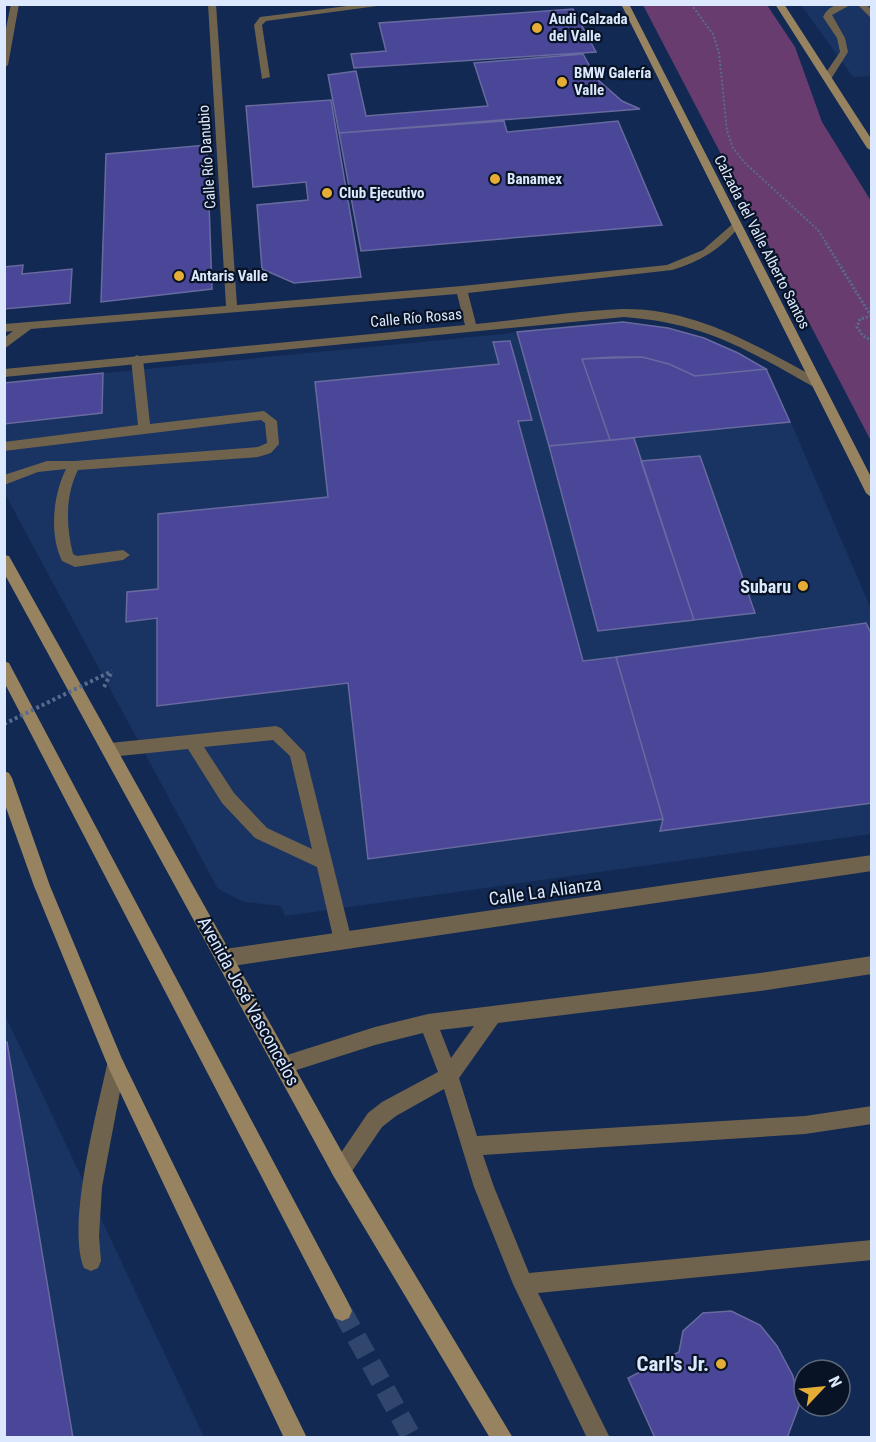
<svg xmlns="http://www.w3.org/2000/svg" width="876" height="1442" font-family="'Roboto Condensed',sans-serif">
  <style>
    .built { fill: #193362 }
    .green { fill: #693c70 }
    .building { fill: #4a4798; stroke: #686a9f; stroke-width: 1.5 }
    .lines { fill: none; stroke-linecap: round; stroke-linejoin: round }
    .secondary-tunnel { stroke: #30466d; stroke-width: 20; stroke-dasharray: 20 10; stroke-linecap: butt }
    .path-far2 { stroke: #576b8e; stroke-width: 2; stroke-dasharray: 2 2; stroke-linecap: butt }
    .path-far1 { stroke: #576b8e; stroke-width: 3; stroke-dasharray: 2 2; stroke-linecap: butt }
    .path { stroke: #576b8e; stroke-width: 4; stroke-dasharray: 3 3; stroke-linecap: butt }
    .lane { fill: #70634d; fill-rule: evenodd }
    .street { fill: #70634d; fill-rule: evenodd }
    .secondary { fill: #97835f; fill-rule: evenodd }
    .path-bridge { stroke: #576b8e; stroke-width: 4; stroke-dasharray: 3 3; stroke-linecap: butt }
    .poi-dot { fill: #e5ad36; stroke: #091326; stroke-width: 2 }
    .labels { text-anchor: middle; dominant-baseline: central; stroke-width: 4.5; stroke-linejoin: round; paint-order: stroke }
    .far-poi-label { font-size: 15px; font-weight: bold; fill: #dbe8fe; stroke: #091326; text-anchor: start }
    .far-street-label { font-size: 15px; fill: #dbe8fe; stroke: #091326 }
    .poi-label { font-size: 18px; font-weight: bold; fill: #dbe8fe; stroke: #091326; text-anchor: end }
    .street-label { font-size: 18px; fill: #dbe8fe; stroke: #091326 }
    .near-poi-label { font-size: 21px; font-weight: bold; fill: #dbe8fe; stroke: #091326; text-anchor: end }
  </style>
  <rect width="100%" height="100%" fill="#122953"/>
  <path class="built" d="M801 5H871V76L853 77Z
    M623 322 668 328 704 338 738 353 766 369 771 376 871 609V834L285 916 281 906 244 902 218 889 5 494 4 383Z
    M5 1015 204 1437H5Z"/>
  <path class="green" d="M643 5H767L795 47 822 122 871 201V441Z"/>
  <path class="building" d="M573 9 596 52 354 68 351 54 386 51 379 23Z
    M583 54 597 79 622 101 640 109 339 133 328 75 356 71 366 116 488 106 474 63Z
    M331 100 361 277 294 283 262 269 257 205 308 200 306 182 253 187 246 106Z
    M504 121 507 132 618 121 662 225 361 251 339 133Z
    M207 145 212 289 101 302 106 154Z
    M23 265 22 274 72 269 70 303 4 309V267Z
    M623 322 668 328 704 338 738 353 766 369 695 376 669 364 642 357 582 359 610 440 549 446 517 332Z
    M510 341 532 420 518 421 583 661 616 657 663 819 368 859 348 683 157 706V618L126 622 127 592 158 589V514L328 497 315 382 499 364 493 342Z
    M613 357H642L669 364 695 376 766 369 790 422 610 440 582 359Z
    M103 373 102 413 4 424V383Z
    M634 438 694 620 598 631 549 446Z
    M700 456 755 613 694 620 641 461Z
    M866 623 872 635V803L660 831 663 819 616 657Z
    M7 1042 73 1438H4V1043Z
    M731 1311 760 1325 777 1346 793 1376 799 1406 787 1438H655L628 1378 679 1352 683 1331 703 1313Z"/>
  <g class="lines">
    <path class="secondary-tunnel" d="M342 1311 412 1438"/>
    <path class="path-far2" d="M691 4 713 34 719 53 727 131 733 148 744 162 818 230 827 244"/>
    <path class="path-far1" d="M826 243 871 316
      M869 339 863 336 857 327 860 319 872 316"/>
    <path class="path" d="M104 687 112 671"/>
    <path class="lane" d="M852 4 832 15 845 38 848 52 831 79H825L823 77 840 52 837 38 823 17C829 4 840 4 852 4Z
      M857 4H866L872 11V19Z
      M137 355 143 359 150 424 264 411 277 421 279 444 271 453 258 457 78 470C65 496 66 526 73 554L77 556 123 550 130 555 123 560 75 567 62 561C49 534 53 495 66 469L38 472 4 485V475L47 461H74L258 447 267 443 265 423 261 420 4 451V442L138 425 131 359Z
      M276 726 281 728 305 753 352 941 349 947 343 949 337 947 334 941 317 867 255 838 222 803 188 749 110 757 105 755 102 750 105 745 110 743ZM273 740 290 756 312 849 267 828 234 793 204 747Z
      M872 956V974L760 991 498 1023 459 1078 477 1136 805 1116 872 1106V1124L805 1134 483 1155 494 1187 529 1273 872 1240V1260L538 1293 610 1438H587L513 1284 474 1187 444 1089 396 1116 382 1127 348 1177 341 1180 334 1177 331 1170 334 1163 368 1113 382 1102 438 1072 423 1033 375 1045 284 1074 278 1071 275 1065 278 1059 284 1056 375 1027 428 1014 760 973ZM474 1026 451 1058 440 1030Z
      M116 1056 122 1059 125 1065 102 1187 99 1236 101 1261 98 1268 91 1271 84 1268C66 1226 97 1112 107 1065L110 1059Z"/>
    <path class="street" d="M11 4H19L8 65 4 68V38Z
      M208 4H216L237 305 462 286 667 265 703 250 736 221 741 224C722 249 701 261 672 270L468 293 476 324C525 319 575 311 623 309 696 308 759 347 820 380V386H812C744 348 704 323 624 317L4 377V369L465 325 457 294 31 329 4 349V338L13 331 4 332V324L226 306Z
      M363 4H392L266 21 262 25 270 77 262 79 254 25 260 17Z
      M872 855V871L225 967 219 964 216 958 219 952 225 949Z"/>
    <path class="secondary" d="M621 4H629L872 479V498L866 493Z
      M775 4H784L872 140V151L867 148Z
      M4 555 9 556 348 1163 513 1438H490L334 1177 4 573Z
      M4 661 9 663 349 1304 352 1311 349 1318 342 1321 335 1318 4 682Z
      M4 771 9 773 12 778 50 886 122 1059 307 1438H284L110 1071 34 886 4 802Z"/>
    <path class="path-bridge" d="M4 724 112 671"/>
  </g>
  <g class="poi-dot">
    <circle cx="537" cy="28" r="6"/>
    <circle cx="562" cy="82" r="6"/>
    <circle cx="495" cy="179" r="6"/>
    <circle cx="327" cy="193" r="6"/>
    <circle cx="179" cy="276" r="6"/>
    <circle cx="803" cy="586" r="6"/>
    <circle cx="721" cy="1364" r="6"/>
  </g>
  <g class="labels">
    <g class="far-poi-label">
      <text x="549" y="19">Audi Calzada<tspan x="549" dy="17">del Valle</tspan></text>
      <text x="574" y="73">BMW Galería<tspan x="574" dy="17">Valle</tspan></text>
      <text x="507" y="179">Banamex</text>
      <text x="339" y="193">Club Ejecutivo</text>
      <text x="191" y="276">Antaris Valle</text>
    </g>
    <g class="far-street-label">
      <text transform="translate(207 157) rotate(-94)">Calle Río Danubio</text>
      <text transform="translate(762 242) rotate(63)">Calzada del Valle Alberto Santos</text>
      <text transform="translate(416 318) rotate(-5)">Calle Río Rosas</text>
    </g>
    <g class="poi-label">
      <text x="791" y="586">Subaru</text>
    </g>
    <g class="street-label">
      <text transform="translate(545 891) rotate(-8)">Calle La Alianza</text>
      <text transform="translate(249 1001) rotate(61)">Avenida José Vasconcelos</text>
    </g>
    <g class="near-poi-label">
      <text x="709" y="1364">Carl's Jr.</text>
    </g>
  </g>
  <rect width="876" height="1442" fill="none" stroke="#dbe8fe" stroke-width="12"/>
  <g transform="translate(822 1388) rotate(64)"><circle r="28" fill="#091326" stroke="#5d687c" stroke-width="1.5"/>
  <path d="M0-4.5L10 22L0 15L-10 22Z" fill="#e5ad36"/>
  <text y="-9" font-size="16" font-weight="bold" text-anchor="middle" fill="#dbe8fe">N</text>
  </g>
</svg>
